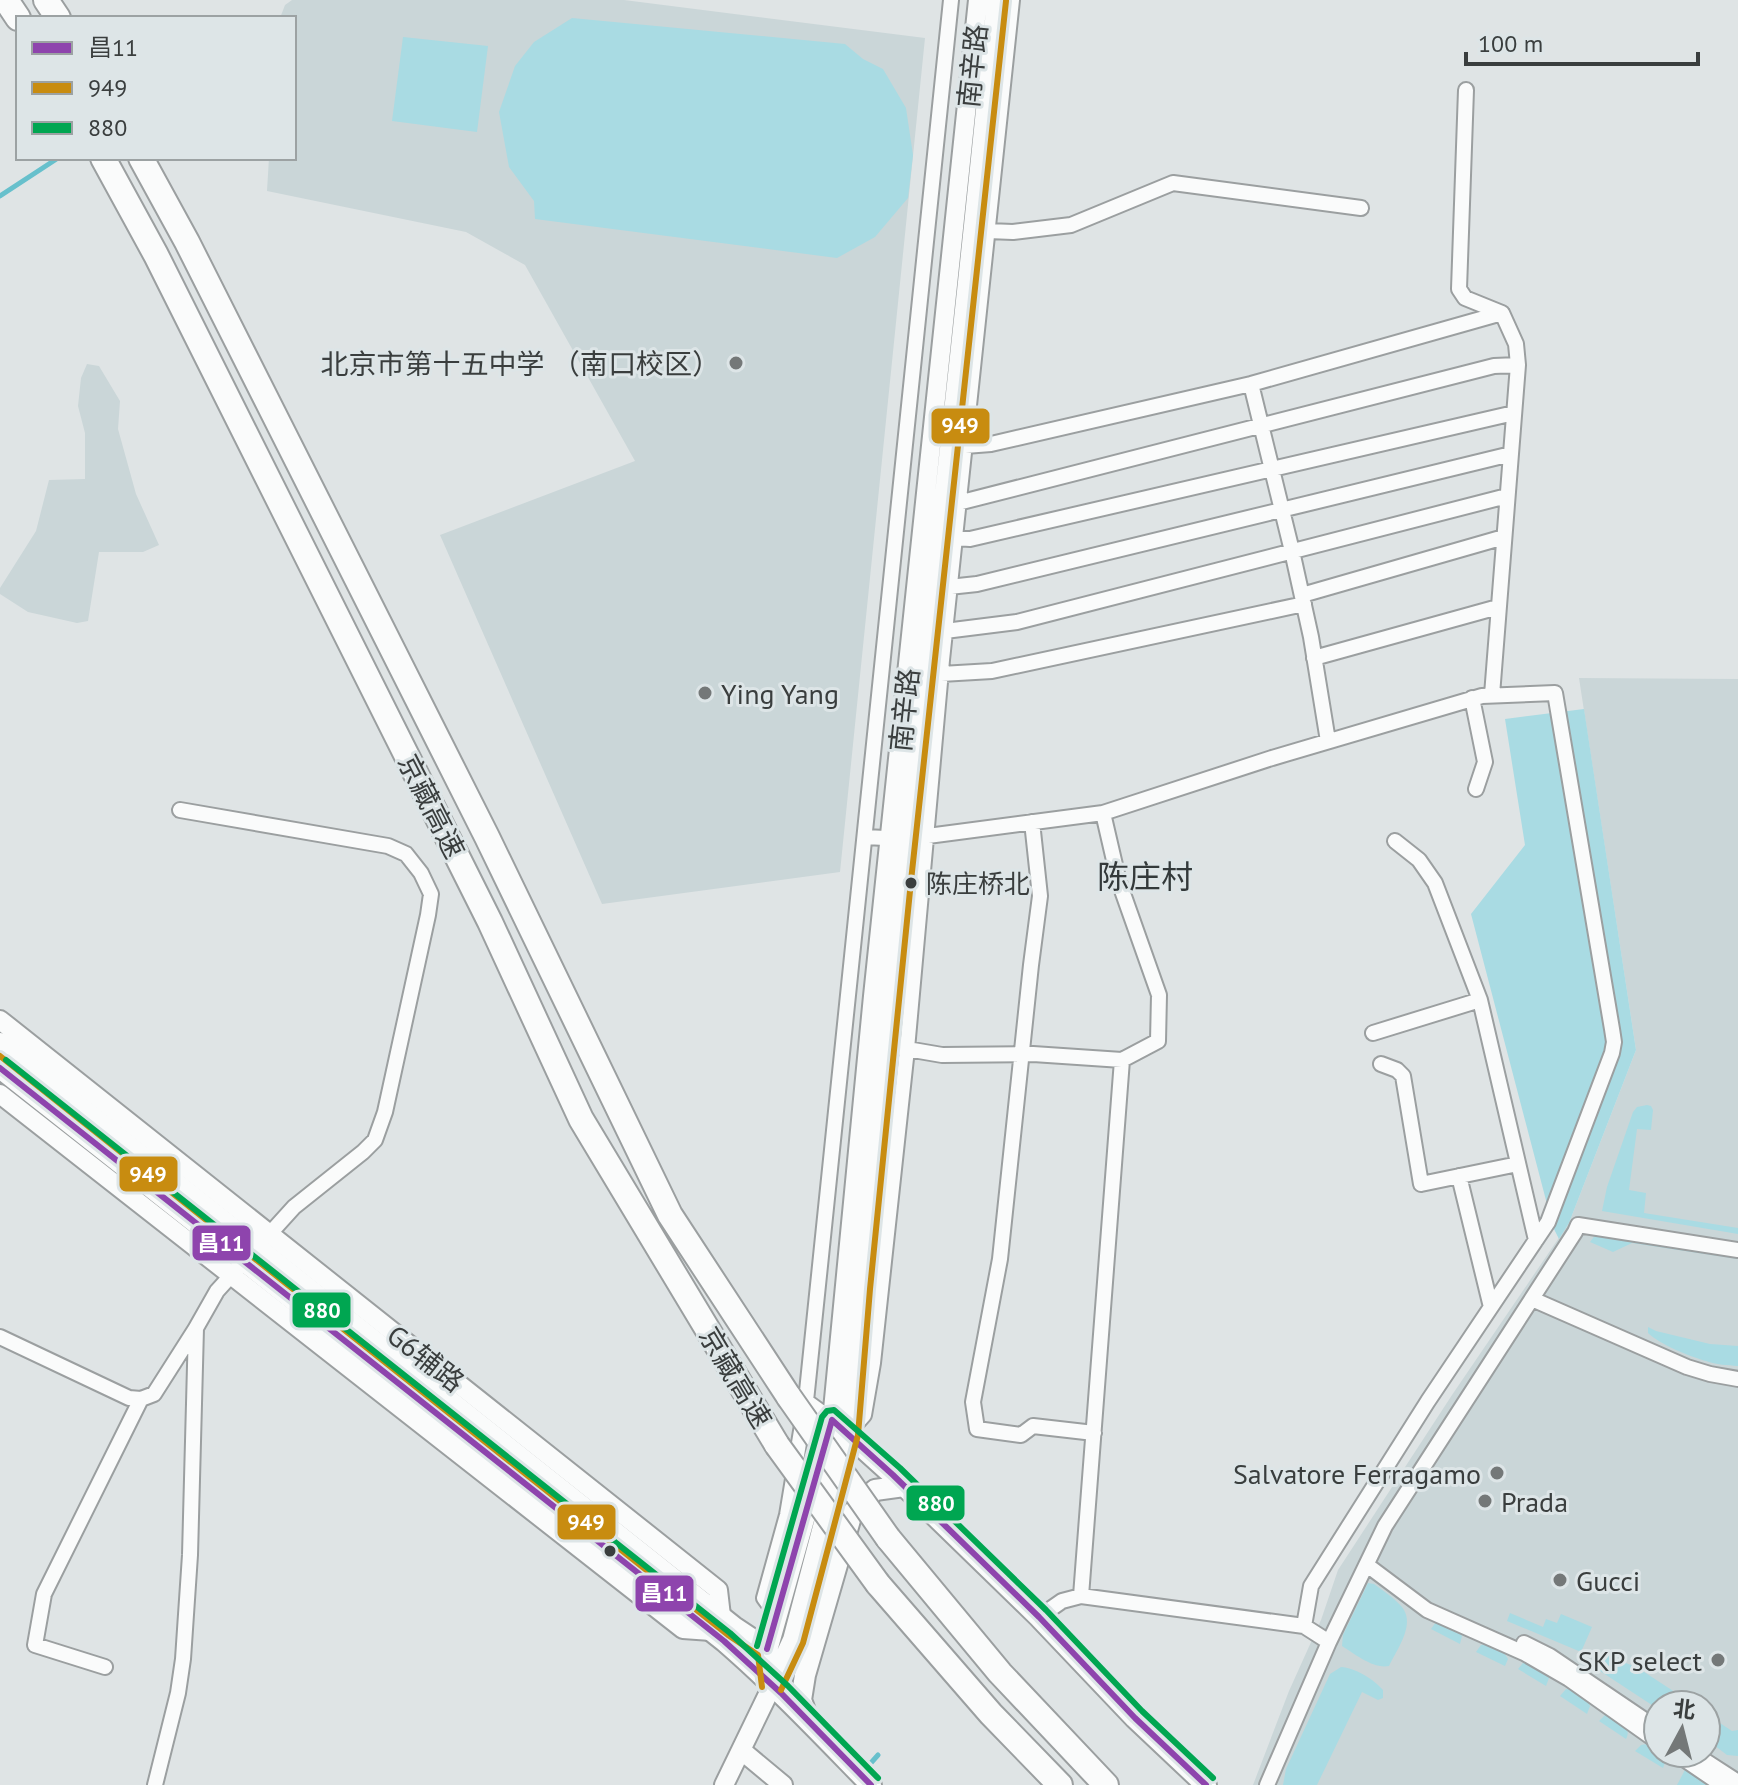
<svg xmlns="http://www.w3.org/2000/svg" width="1738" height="1785" font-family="'PT Sans','Noto Sans SC',sans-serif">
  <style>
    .built { fill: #cad6d8; fill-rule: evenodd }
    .green { fill: #a9dbe3 }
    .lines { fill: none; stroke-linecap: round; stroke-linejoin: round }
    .stream { stroke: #67c0cc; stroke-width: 5 }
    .street-casing { stroke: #9b9fa0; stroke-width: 18 }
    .secondary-casing { stroke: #9b9fa0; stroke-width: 22 }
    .primary-casing { stroke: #9b9fa0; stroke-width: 24 }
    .highway-casing { stroke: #9b9fa0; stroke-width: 28 }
    .street { stroke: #fafbfb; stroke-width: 14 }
    .secondary { stroke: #fafbfb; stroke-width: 18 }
    .primary { stroke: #fafbfb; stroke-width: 20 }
    .highway { stroke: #fafbfb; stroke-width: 24 }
    .highway-bridge-casing { stroke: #9b9fa0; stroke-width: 28; stroke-linecap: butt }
    .highway-bridge { stroke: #fafbfb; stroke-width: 24 }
    .bus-1-casing { stroke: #dde5e7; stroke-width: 12 }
    .bus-2-casing { stroke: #dde5e7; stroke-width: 12 }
    .bus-3-casing { stroke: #dde5e7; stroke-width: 12 }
    .bus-1 { stroke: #8e44ad; stroke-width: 6 }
    .bus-2 { stroke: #c88c10; stroke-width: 6 }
    .bus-3 { stroke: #00a651; stroke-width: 6 }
    .poi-dot { fill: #747878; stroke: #dde5e7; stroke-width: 3 }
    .bus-dot { fill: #3a3e3e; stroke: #dde5e7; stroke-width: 3 }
    .labels { text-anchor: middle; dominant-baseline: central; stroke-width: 6; stroke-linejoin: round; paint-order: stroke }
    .bus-label { font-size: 26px; fill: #3a3e3e; stroke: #dde5e7; text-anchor: start }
    .street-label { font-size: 28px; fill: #3a3e3e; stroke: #dde5e7 }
    .poi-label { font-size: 28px; fill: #3a3e3e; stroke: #dde5e7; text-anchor: end }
    .quarter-label { font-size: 32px; fill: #33393a; stroke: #dde5e7 }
    .line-badge { stroke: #dde5e7; stroke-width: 3 }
    .badge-label { font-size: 22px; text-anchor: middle; font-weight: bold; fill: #fff }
  </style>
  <rect width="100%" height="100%" fill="#dfe4e5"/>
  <path class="built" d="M292 0H624L925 38 840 872 602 904 440 535 635 461 525 265 466 232 267 191 269 158H294V18H280L285 5Z
    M87 364 99 366 120 401 118 429 136 494 159 545 143 552H99L88 621 77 623 28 612 0 594V588L36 531 49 480 85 479V433L78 406 81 378Z
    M1579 678 1738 679V1785H1253L1289 1691 1321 1620 1338 1570 1452 1395 1569 1223 1636 1050ZM1658 1705H1706V1753H1658Z"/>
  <path class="green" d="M572 18 845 44 863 59 883 69 906 108 913 155 908 198 875 237 837 258 535 219 534 201 509 167 499 112 515 66 534 42Z
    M403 37 488 46 477 132 392 121Z
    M1584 709 1636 1050 1569 1223 1559 1239 1553 1227 1471 914 1525 845 1505 719Z
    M1647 1105 1651 1106 1653 1110 1651 1130 1637 1129 1629 1190 1646 1193 1644 1213 1738 1228V1234L1602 1211 1607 1187 1633 1112 1637 1107Z
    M1596 1234 1738 1255V1259L1632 1243 1613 1252 1590 1242Z
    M1648 1327 1656 1331 1710 1344 1738 1346V1366C1728 1365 1716 1365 1706 1361 1691 1357 1659 1344 1648 1333Z
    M1368 1583 1374 1584C1382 1590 1400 1602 1404 1610 1414 1627 1396 1651 1389 1666 1373 1669 1355 1654 1342 1646L1343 1635Z
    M1510 1613 1543 1627 1546 1619 1557 1623 1561 1614 1592 1627 1581 1652 1507 1621Z
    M1436 1622C1445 1621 1458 1628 1462 1636L1460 1644 1431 1629Z
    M1481 1645C1492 1644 1503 1649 1508 1659L1505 1666 1476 1652Z
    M1604 1654 1638 1668 1687 1700 1683 1705H1658V1709L1597 1669Z
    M1523 1663C1533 1662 1545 1669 1549 1678L1546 1686 1518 1669Z
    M1341 1667C1355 1668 1374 1679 1383 1690V1698L1378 1700 1362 1692 1317 1785H1283L1286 1769 1330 1674Z
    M1566 1689C1576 1690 1586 1696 1590 1706L1587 1714 1560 1696Z
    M1706 1714 1732 1731 1738 1730V1756L1727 1755 1706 1739Z
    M1605 1715C1617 1715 1633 1726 1626 1739L1599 1721Z
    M1647 1744 1658 1750V1753L1663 1755 1666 1760 1663 1768 1635 1751 1641 1745Z
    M1687 1766 1716 1785H1677Z"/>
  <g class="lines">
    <path class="stream" d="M0 196 58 158
      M870 1764 878 1755"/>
    <defs>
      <path id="street" d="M1466 90 1459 289 1465 298 1502 313 1516 344 1518 365 1492 695
        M988 231 1013 232 1071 225 1173 183 1361 208
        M1251 384 1292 551 1311 637 1328 741
        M965 446 991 444 1251 384 1502 313
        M958 503 1494 366 1518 365
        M954 538 970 539 1514 413
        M949 587 977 584 1511 454
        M1302 595 1504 537
        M945 631 1017 622 1507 496
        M1314 658 1498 607
        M941 674 992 671 1304 604
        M1472 698 1485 762 1476 789
        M180 810 388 846 406 854 421 873 431 894 428 915 385 1112 375 1140 363 1152 294 1207 265 1239
        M1032 822 1040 896 1031 965 1000 1259 973 1402 977 1429 1021 1435 1033 1426 1094 1433
        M865 837 905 839 1103 813 1272 758 1482 696 1555 693 1612 1029 1614 1042 1612 1053 1548 1222 1428 1401 1311 1586 1304 1626
        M1480 1000 1536 1240
        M1373 1033 1480 1000 1435 883 1419 860 1395 841
        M884 1045 942 1055 1033 1054 1122 1060
        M1381 1064 1397 1070 1403 1076 1421 1184 1518 1164
        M1459 1176 1491 1307
        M1532 1299 1687 1367 1710 1374 1738 1379
        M0 1337 129 1398 141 1399 154 1394 196 1328
        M806 1401 832 1420
        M848 1433 864 1415 873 1363 907 1049 942 660 1012 0
        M1367 1565 1427 1610 1524 1653 1569 1679 1658 1742
        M1081 1596 1122 1060 1158 1041 1159 995 1119 882 1103 813
        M777 1616 764 1598 787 1515 806 1401 951 0
        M1039 1617 1062 1601 1081 1596 1304 1626 1329 1642
        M1524 1643 1550 1656 1658 1729
        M105 1667 35 1645 44 1594 141 1399
        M1675 1753 1722 1785
        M1693 1753 1738 1782
        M155 1785 178 1693 183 1659 190 1555 196 1328 217 1291 237 1269
        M1267 1785 1329 1642 1385 1526 1575 1232 1578 1225 1738 1250"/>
      <path id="secondary" d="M0 1020 718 1590 721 1616
        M0 1094 683 1629 711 1631
        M832 1420 873 996 978 0
        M848 1433C887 955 950 478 996 0
        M741 1750 783 1785
        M724 1785 772 1686"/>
      <path id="primary" d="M0 1043 734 1627 767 1649 772 1686
        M0 1068 724 1641C776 1686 823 1736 871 1785
        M764 1661 832 1420 893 1475 1039 1617 1135 1718 1206 1785
        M772 1686 793 1640 848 1433
        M808 1719 801 1700 805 1675 852 1513 875 1490 904 1486"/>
      <path id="highway" d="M6 0 18 18
        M46 0 58 18
        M103 158 156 255 490 922 581 1119 777 1445
        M141 158 187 242 487 837 670 1215 789 1397
        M888 1538 1000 1673 1106 1785
        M878 1584 991 1714 1060 1785"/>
    </defs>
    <use href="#street" class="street-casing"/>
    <use href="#secondary" class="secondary-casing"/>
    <use href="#primary" class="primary-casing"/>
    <use href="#highway" class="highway-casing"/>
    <use href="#street" class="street"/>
    <use href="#secondary" class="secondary"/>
    <use href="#primary" class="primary"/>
    <use href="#highway" class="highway"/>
    <defs>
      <path id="highway-bridge" d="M789 1397 888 1538
        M777 1445 878 1584"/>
    </defs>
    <use href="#highway-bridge" class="highway-bridge-casing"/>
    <use href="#highway-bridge" class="highway-bridge"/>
    <defs>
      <path id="bus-1" d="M0 1068 724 1641 781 1693 871 1785
        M832 1420 893 1475 1039 1617 1135 1718 1206 1785
        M767 1649 832 1420"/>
      <path id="bus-2" d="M0 1056 728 1635 758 1655 762 1687
        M781 1690 803 1643 858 1435 870 1289 911 881 1006 1"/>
      <path id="bus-3" d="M6 1060 730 1633 788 1686 878 1778
        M757 1646 822 1417 827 1411 834 1410 900 1468 1046 1610 1142 1711 1213 1778"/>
    </defs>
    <use href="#bus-1" class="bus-1-casing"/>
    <use href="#bus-2" class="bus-2-casing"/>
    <use href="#bus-3" class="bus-3-casing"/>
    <use href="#bus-1" class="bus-1"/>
    <use href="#bus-2" class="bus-2"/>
    <use href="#bus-3" class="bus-3"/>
  </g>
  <g class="poi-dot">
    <circle cx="736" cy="363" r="8"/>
    <circle cx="705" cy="693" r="8"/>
    <circle cx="1497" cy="1473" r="8"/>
    <circle cx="1485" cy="1501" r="8"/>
    <circle cx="1560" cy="1580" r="8"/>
    <circle cx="1718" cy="1660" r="8"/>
  </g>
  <g class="bus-dot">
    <circle cx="911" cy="883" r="7"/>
    <circle cx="610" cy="1551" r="7"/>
  </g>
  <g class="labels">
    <g class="bus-label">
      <text x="926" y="883">陈庄桥北</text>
    </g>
    <g class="street-label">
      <text transform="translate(972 66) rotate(-84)">南辛路</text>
      <text transform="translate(904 710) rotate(-84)">南辛路</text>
      <text transform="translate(432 806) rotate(63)">京藏高速</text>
      <text transform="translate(426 1358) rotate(38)">G6辅路</text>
      <text transform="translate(736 1377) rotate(59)">京藏高速</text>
    </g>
    <g class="poi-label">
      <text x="720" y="363">北京市第十五中学 （南口校区）</text>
      <text x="721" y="693" text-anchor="start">Ying Yang</text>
      <text x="1481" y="1473">Salvatore Ferragamo</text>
      <text x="1501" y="1501" text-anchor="start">Prada</text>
      <text x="1576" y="1580" text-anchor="start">Gucci</text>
      <text x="1702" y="1660">SKP select</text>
    </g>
    <g class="quarter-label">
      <text x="1145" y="876">陈庄村</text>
    </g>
  </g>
  <g class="line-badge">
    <rect x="930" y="407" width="61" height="38" rx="8" fill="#c88c10"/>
    <rect x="118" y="1155" width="61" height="38" rx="8" fill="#c88c10"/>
    <rect x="191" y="1224" width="61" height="38" rx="8" fill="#8e44ad"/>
    <rect x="291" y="1291" width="61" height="38" rx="8" fill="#00a651"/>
    <rect x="905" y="1484" width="61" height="38" rx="8" fill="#00a651"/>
    <rect x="556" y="1503" width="61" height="38" rx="8" fill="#c88c10"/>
    <rect x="634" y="1574" width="61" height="39" rx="8" fill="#8e44ad"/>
  </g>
  <g class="badge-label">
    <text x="960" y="433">949</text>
    <text x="148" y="1182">949</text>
    <text x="221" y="1251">昌11</text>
    <text x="322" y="1318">880</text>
    <text x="936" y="1511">880</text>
    <text x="586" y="1530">949</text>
    <text x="664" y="1601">昌11</text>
  </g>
  <rect x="16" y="16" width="280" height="144" fill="#dde5e7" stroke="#9ca2a3" stroke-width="2"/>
  <rect x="32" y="42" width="40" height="12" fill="#8e44ad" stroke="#9ca2a3" stroke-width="2"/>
  <text x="88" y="56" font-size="24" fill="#3a3e3e">昌11</text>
  <rect x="32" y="82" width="40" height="12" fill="#c88c10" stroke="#9ca2a3" stroke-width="2"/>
  <text x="88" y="96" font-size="24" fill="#3a3e3e">949</text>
  <rect x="32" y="122" width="40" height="12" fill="#00a651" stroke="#9ca2a3" stroke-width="2"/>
  <text x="88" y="136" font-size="24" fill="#3a3e3e">880</text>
  <g transform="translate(1682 1729) rotate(7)"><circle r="38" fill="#dde5e7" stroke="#9ca2a3" stroke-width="2"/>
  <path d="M0-6L14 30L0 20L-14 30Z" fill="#747878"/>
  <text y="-12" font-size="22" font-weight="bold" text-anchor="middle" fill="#3a3e3e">北</text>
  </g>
  <path d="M1466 52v12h232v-12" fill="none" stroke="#3a3e3e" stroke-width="4"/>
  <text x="1478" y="52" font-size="24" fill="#3a3e3e" stroke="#dde5e7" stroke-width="6" paint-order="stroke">100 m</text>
</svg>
